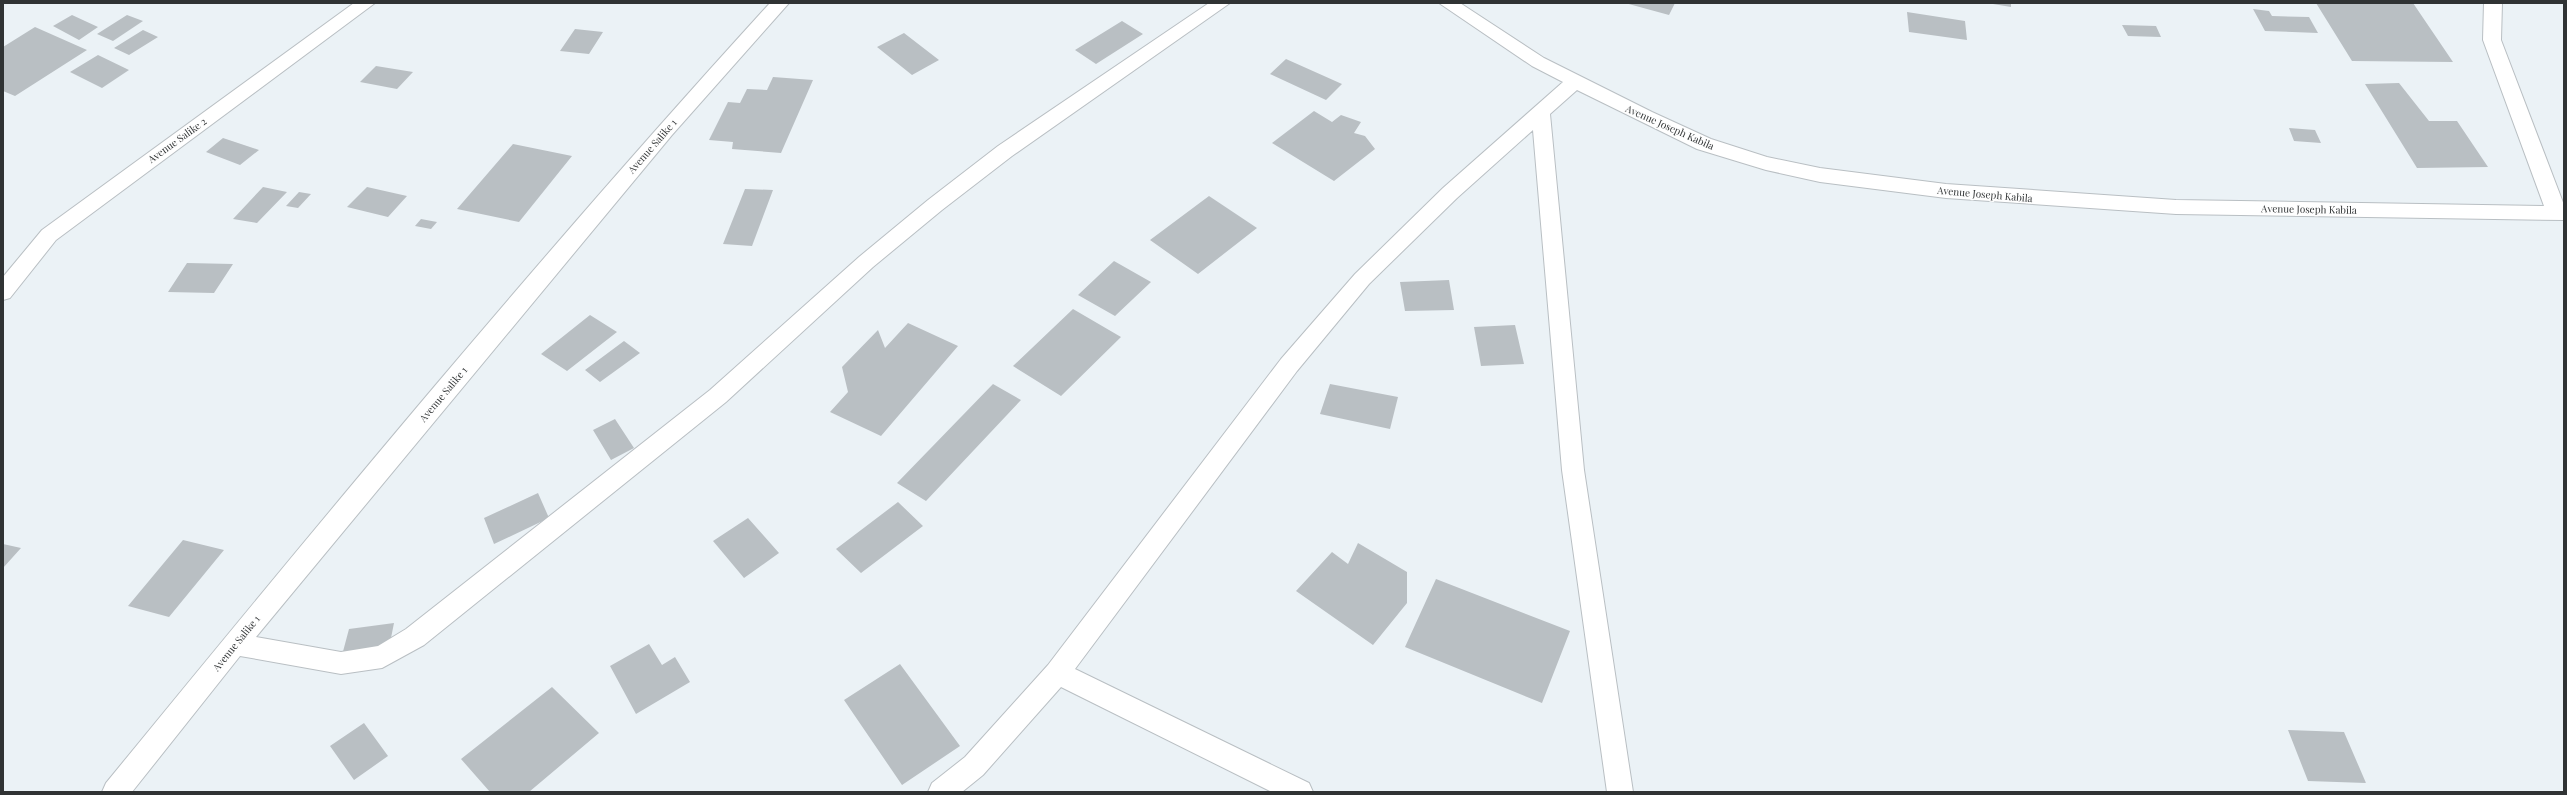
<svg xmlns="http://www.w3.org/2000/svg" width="2567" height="795" font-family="'Playfair Display',serif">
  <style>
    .building { fill: #b9bfc3 }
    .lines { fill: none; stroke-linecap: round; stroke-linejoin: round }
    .minor-casing { stroke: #b9bfc3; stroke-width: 2 }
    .minor { fill: #fff; fill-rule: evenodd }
    .labels { text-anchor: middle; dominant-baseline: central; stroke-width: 3; stroke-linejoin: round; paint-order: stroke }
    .street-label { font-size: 10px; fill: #303334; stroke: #fefefe }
  </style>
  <rect width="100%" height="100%" fill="#ebf2f6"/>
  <path class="building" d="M1625 3H1675L1669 15Z
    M1993 3H2011V7L1993 4Z
    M2316 3H2413L2453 62 2352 61Z
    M2253 9 2269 11 2272 16 2309 17 2318 33 2265 31Z
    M1907 12 1965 21 1967 40 1909 32Z
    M72 15 98 27 79 40 53 26Z
    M127 15 143 21 113 41 97 34Z
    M1122 21 1143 34 1096 64 1075 50Z
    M2122 25 2156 26 2161 37 2128 36Z
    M35 27 87 50 15 96 3 91V47Z
    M575 29 603 32 589 54 560 51Z
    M143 30 158 37 129 55 114 48Z
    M904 33 939 60 912 75 877 47Z
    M98 55 129 70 102 88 70 72Z
    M1286 59 1342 84 1326 100 1270 74Z
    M376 66 413 72 397 89 360 82Z
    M773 77 813 80 781 153 732 149 733 142 709 140 728 102 740 103 747 89 767 90Z
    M2399 83 2429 121H2457L2488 167 2417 168 2365 84Z
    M1314 111 1332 122 1341 115 1361 122 1354 133 1365 136 1375 149 1334 181 1272 143Z
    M2289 128 2315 130 2321 143 2294 141Z
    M223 138 259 150 240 165 206 152Z
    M513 144 572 156 519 222 457 209Z
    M263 187 287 192 257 223 233 219Z
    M367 187 407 196 388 217 347 207Z
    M745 189 773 190 752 246 723 244Z
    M299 192 311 194 298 208 286 206Z
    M1209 196 1257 228 1198 274 1150 240Z
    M421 219 437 222 431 229 415 226Z
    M1114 261 1151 282 1115 316 1078 295Z
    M187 263 233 264 214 293 168 292Z
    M1449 280 1454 310 1405 311 1400 282Z
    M1073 309 1121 337 1061 396 1013 366Z
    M590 315 617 332 567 371 541 354Z
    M908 323 958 346 881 436 830 412 848 392 842 367 878 330 885 348Z
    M1515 325 1524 364 1481 366 1474 327Z
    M624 341 640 353 600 382 585 370Z
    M993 384 1021 400 926 501 897 483Z
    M1330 384 1398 397 1390 429 1320 414Z
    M615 419 634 448 611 460 593 430Z
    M538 493 549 518 494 544 484 518Z
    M898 502 923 526 861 573 836 549Z
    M748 518 779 553 744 578 713 541Z
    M183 540 224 550 169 617 128 606Z
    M1358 543 1407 572V603L1373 645 1296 591 1332 552 1348 564Z
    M3 544 21 548 3 568Z
    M1436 579 1570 631 1542 703 1405 647Z
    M394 623 388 653 341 659 349 629Z
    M649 644 662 665 675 657 690 682 636 714 610 666Z
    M900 664 960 746 902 785 844 700Z
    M552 687 599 733 529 792H490L461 759Z
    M364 723 388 756 354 780 330 746Z
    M2288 730 2344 732 2366 783 2308 781Z"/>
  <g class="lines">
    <defs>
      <path id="minor" d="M354 3H375L56 240 10 298 3 300V277L42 230Z
        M770 3H789L672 135 256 637 341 652 378 646 406 629 710 390 859 257 928 200 998 146 1209 3H1230L1012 156 942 210 873 267 726 402 424 645 382 668 341 674 240 656 132 792H102L106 783C322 519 540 255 770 3Z
        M1439 3H1460L1544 58 1652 112 1711 139 1767 157 1820 168 1946 184 2176 200 2544 206 2483 40 2484 3H2502L2501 40 2564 205V220L2176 214 1946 198 1820 182 1766 170 1697 149 1577 90 1550 114 1584 470 1633 792H1607L1562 470 1533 130 1457 198 1369 284 1297 371 1075 669 1309 783 1313 792H1272L1061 687 983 775 962 792H928L932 783 965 757 1048 665 1281 359 1355 274 1443 188 1563 82 1532 66Z"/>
    </defs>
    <use href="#minor" class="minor-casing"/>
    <use href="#minor" class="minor"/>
  </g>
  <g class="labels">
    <g class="street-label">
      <text transform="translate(1670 127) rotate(24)">Avenue Joseph Kabila</text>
      <text transform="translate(177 140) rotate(-36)">Avenue Salike 2</text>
      <text transform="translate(652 146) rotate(-49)">Avenue Salike 1</text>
      <text transform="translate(1985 194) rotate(5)">Avenue Joseph Kabila</text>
      <text transform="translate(2309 209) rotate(1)">Avenue Joseph Kabila</text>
      <text transform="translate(443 394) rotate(-50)">Avenue Salike 1</text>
      <text transform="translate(236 643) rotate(-51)">Avenue Salike 1</text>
    </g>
  </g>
  <rect width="2567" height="795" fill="none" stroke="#303334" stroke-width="8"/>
</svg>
